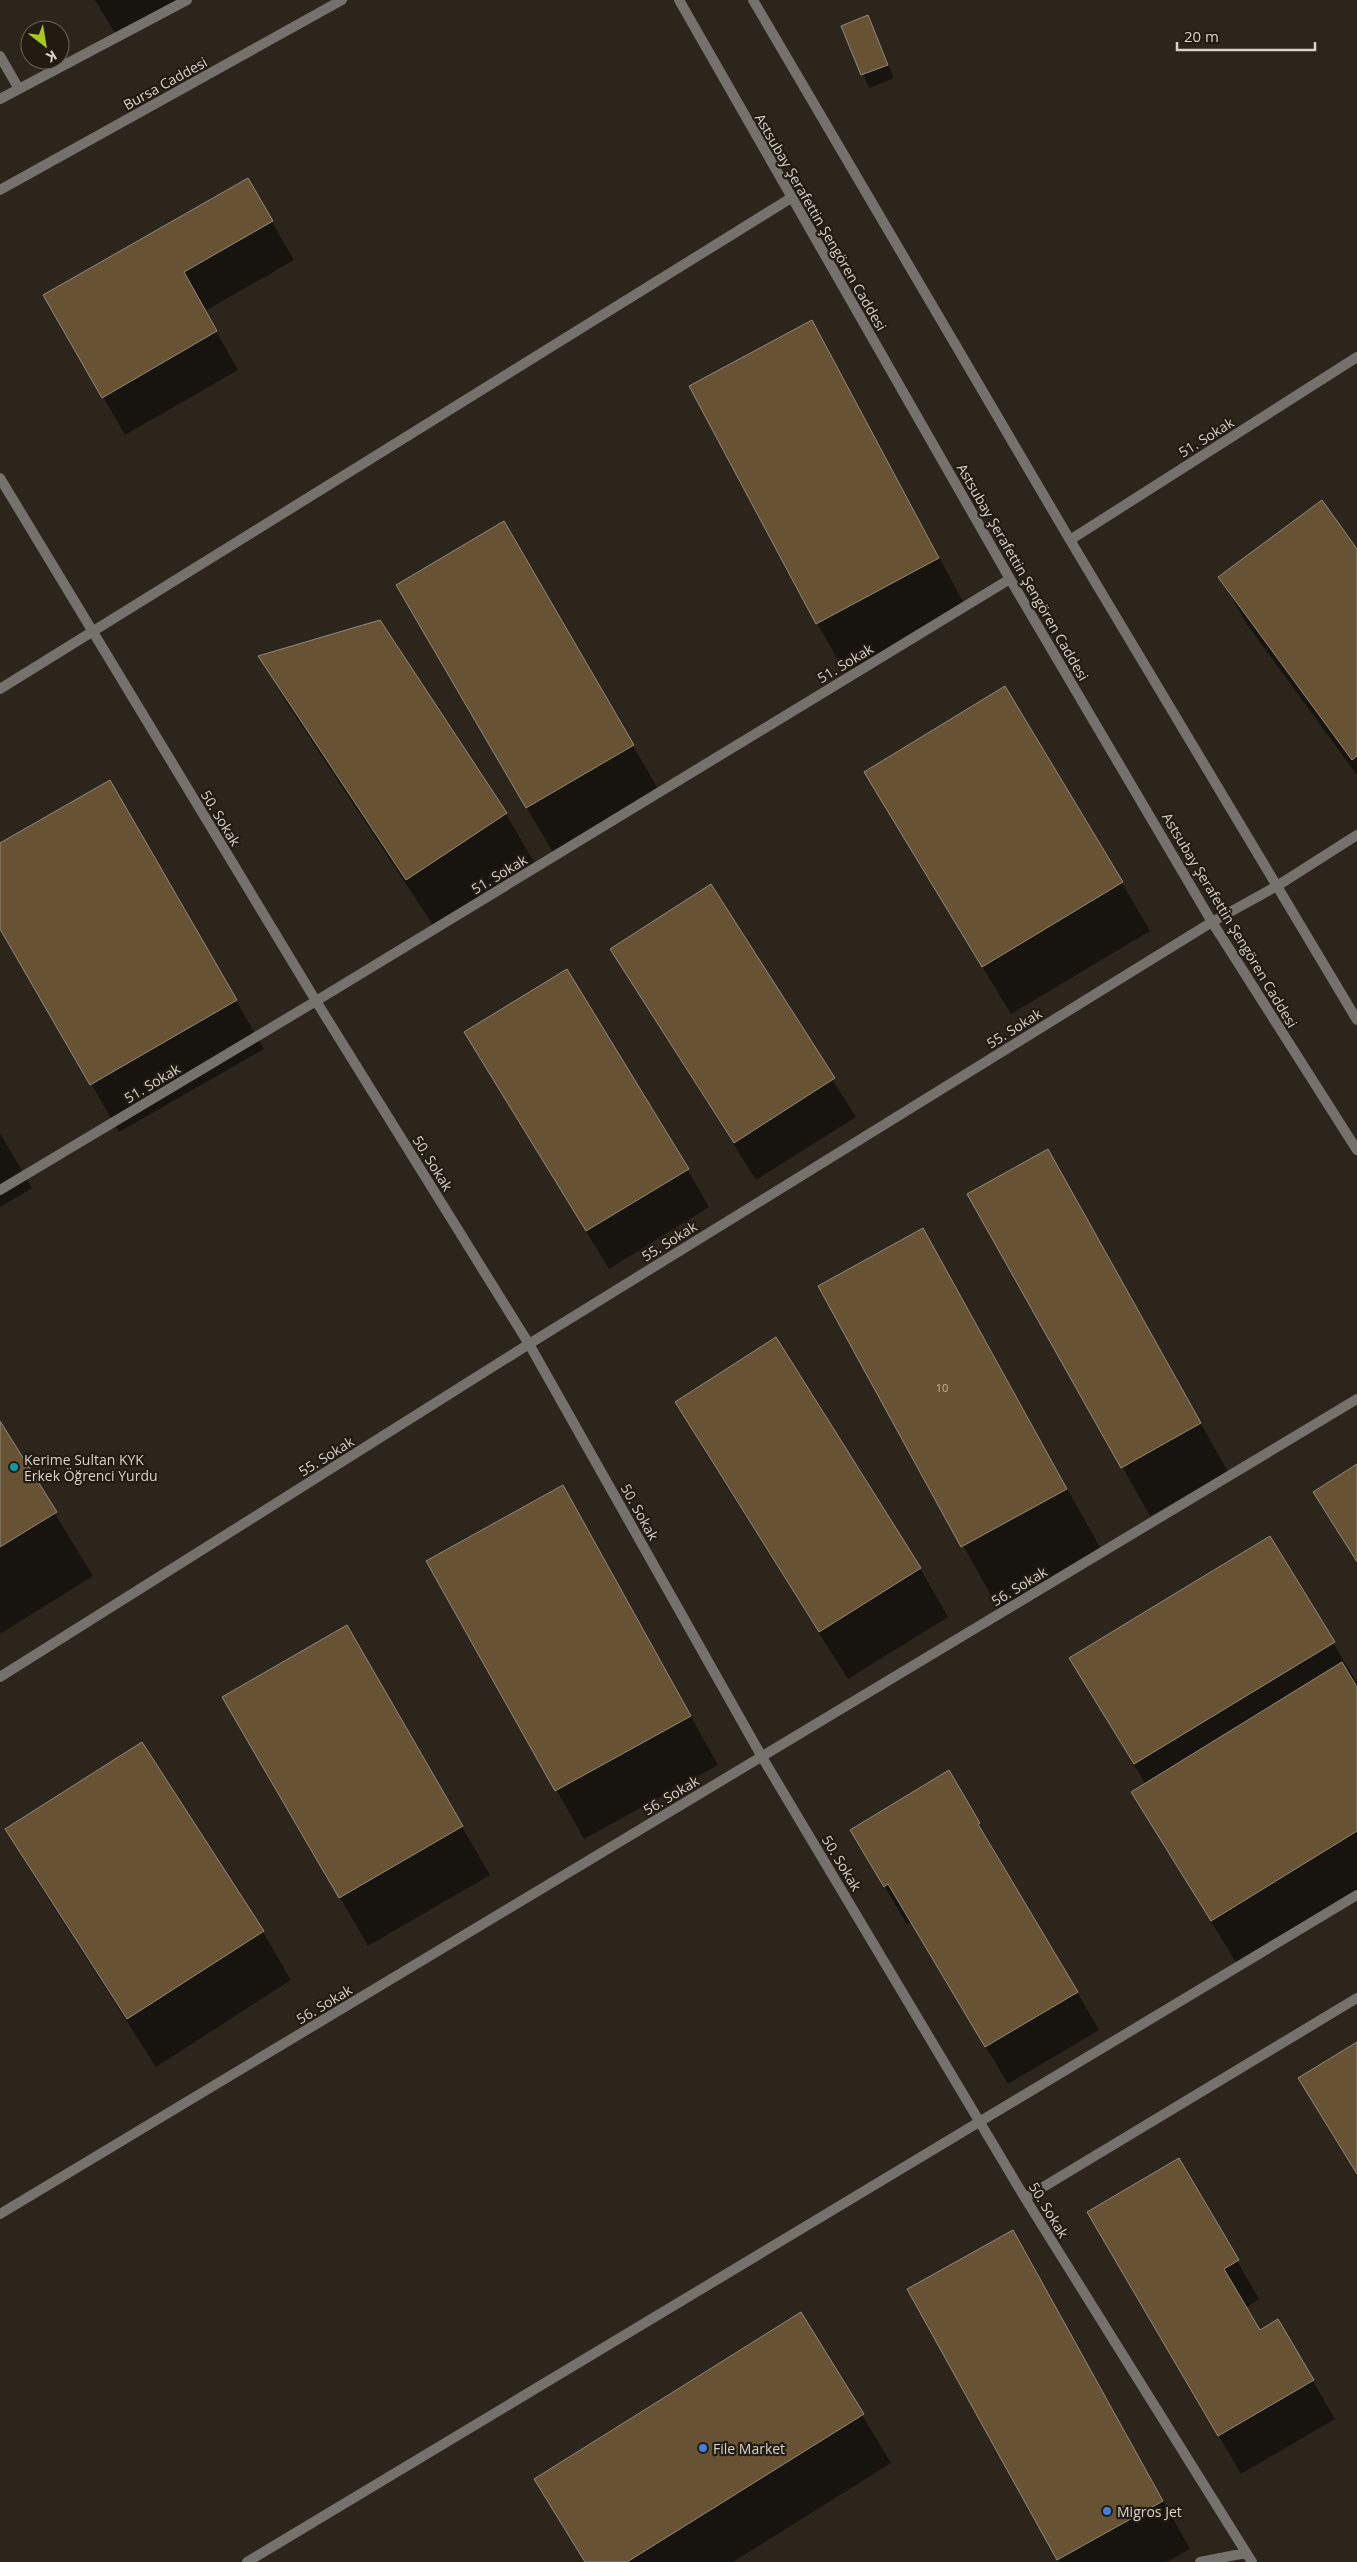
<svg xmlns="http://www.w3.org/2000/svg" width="1357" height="2562" font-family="'Open Sans',sans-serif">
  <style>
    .shadow { fill: #0007 }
    .building { fill: #675333; stroke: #928a7d }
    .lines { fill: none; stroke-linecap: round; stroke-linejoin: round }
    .minor { stroke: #75716c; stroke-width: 10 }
    .culture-dot { fill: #0f9aa8; stroke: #221b11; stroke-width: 2 }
    .shop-dot { fill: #3f7fe0; stroke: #221b11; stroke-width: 2 }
    .labels { text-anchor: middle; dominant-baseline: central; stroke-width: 4.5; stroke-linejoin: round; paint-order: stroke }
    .number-label { font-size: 11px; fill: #bbb3a6 }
    .street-label { font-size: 14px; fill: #d7d3cc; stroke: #221b11 }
    .poi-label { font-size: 14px; fill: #d7d3cc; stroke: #221b11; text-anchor: start }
  </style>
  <rect width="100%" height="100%" fill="#2c251b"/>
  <path class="shadow" d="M95 0H192L116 35Z
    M868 16 894 78 869 88 843 26Z
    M247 179 294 260 205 311 238 370 125 435 45 296Z
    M811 321 966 607 845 672 817 623Z
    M504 523 661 794 555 856 397 585Z
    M1357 551V775L1248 626 1220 577Z
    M379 622 506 814 534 862 435 928 288 705 260 657Z
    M109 782 264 1049 119 1132 0 926V845Z
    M894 821 1122 883 1150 931 1011 1014Z
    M710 886 856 1117 756 1180 611 949Z
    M465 1032 687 1169 709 1207 609 1269Z
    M0 1133 32 1188 0 1207Z
    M969 1195 1076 1199 1228 1472 1150 1516Z
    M819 1286 959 1294 1103 1553 999 1610Z
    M676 1402 920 1568 948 1617 848 1679 704 1451Z
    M0 1424 93 1576 0 1634Z
    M1357 1466V1564L1314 1493Z
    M590 1535 718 1765 584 1839 428 1562Z
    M1270 1537 1357 1683V1896L1240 1969 1133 1793 1146 1785 1070 1658Z
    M346 1627 490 1875 368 1946 224 1697Z
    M142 1743 263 1932 291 1980 156 2067 35 1878 7 1830Z
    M949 1772 1099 2030 1008 2084 911 1922 907 1924 873 1868Z
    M1179 2160 1259 2299 1245 2308 1259 2332 1278 2321 1335 2419 1241 2474 1089 2212Z
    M1040 2280 1190 2549 1167 2562H1060L908 2290Z
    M801 2314 891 2463 733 2562H585L535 2479Z"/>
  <path class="building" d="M868 15 888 65 861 75 841 26Z
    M248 178 273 221 184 272 217 331 102 398 43 295Z
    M812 320 939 558 816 624 689 386Z
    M1322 500 1357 549V756L1352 760 1218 577Z
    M504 521 634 745 526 808 396 585Z
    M380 620 507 813 406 880 258 656Z
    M1005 686 1123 882 982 967 864 772Z
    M110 780 237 1000 90 1085 0 929V843Z
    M711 884 835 1078 734 1143 610 949Z
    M567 969 689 1169 586 1231 464 1032Z
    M1048 1149 1201 1423 1121 1468 967 1194Z
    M923 1228 1067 1489 961 1547 818 1286Z
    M776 1337 921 1568 819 1632 675 1402Z
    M0 1421 57 1512 0 1547Z
    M1357 1464V1562L1313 1492Z
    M563 1485 691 1716 555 1791 426 1561Z
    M1270 1536 1335 1642 1134 1764 1069 1658Z
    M347 1625 463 1826 339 1898 222 1697Z
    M1342 1662 1357 1687V1831L1211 1921 1131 1792Z
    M142 1742 264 1931 127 2019 5 1829Z
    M949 1770 980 1823 978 1824 1078 1992 985 2047 888 1884 884 1887 850 1830Z
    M1357 2042V2174L1298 2078Z
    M1179 2158 1239 2260 1224 2269 1260 2330 1278 2319 1314 2380 1218 2436 1087 2212Z
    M1013 2230 1163 2501 1057 2560 907 2289Z
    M801 2312 864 2414 627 2562H585L534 2479Z"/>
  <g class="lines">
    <path class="minor" d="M679 0 1010 579 1212 922 1357 1150
      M753 0 1070 540 1357 1020
      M0 56 19 89
      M0 99 187 0
      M0 190 342 0
      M0 478 316 1001 529 1344 762 1757 1025 2198 1252 2562
      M1070 540 1357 357
      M0 689 791 198
      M0 1190 316 1001 1010 579
      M0 1677 529 1344 1212 922 1277 886 1357 835
      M1025 2198 1357 1998
      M0 2214 1357 1399
      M247 2562 1357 1895
      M1200 2562 1246 2553"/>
  </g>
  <circle class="culture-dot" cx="14" cy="1467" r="5"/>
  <g class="shop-dot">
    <circle cx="703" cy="2448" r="5"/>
    <circle cx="1107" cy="2511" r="5"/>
  </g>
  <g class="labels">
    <g class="number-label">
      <text x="942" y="1387">10</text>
    </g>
    <g class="street-label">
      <text transform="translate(165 83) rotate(-29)">Bursa Caddesi</text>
      <text transform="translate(821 222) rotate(60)">Astsubay Şerafettin Şengören Caddesi</text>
      <text transform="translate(1206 437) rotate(-32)">51. Sokak</text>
      <text transform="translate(1023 572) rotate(60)">Astsubay Şerafettin Şengören Caddesi</text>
      <text transform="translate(845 663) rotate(-31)">51. Sokak</text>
      <text transform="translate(221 818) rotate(59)">50. Sokak</text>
      <text transform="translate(499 874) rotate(-31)">51. Sokak</text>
      <text transform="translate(1230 920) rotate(59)">Astsubay Şerafettin Şengören Caddesi</text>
      <text transform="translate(1014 1028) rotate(-32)">55. Sokak</text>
      <text transform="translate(152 1083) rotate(-31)">51. Sokak</text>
      <text transform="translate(433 1163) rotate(58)">50. Sokak</text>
      <text transform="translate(669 1241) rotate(-32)">55. Sokak</text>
      <text transform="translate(326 1456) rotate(-32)">55. Sokak</text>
      <text transform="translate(640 1512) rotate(61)">50. Sokak</text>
      <text transform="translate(1019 1586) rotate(-31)">56. Sokak</text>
      <text transform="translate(671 1795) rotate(-31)">56. Sokak</text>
      <text transform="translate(842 1863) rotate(59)">50. Sokak</text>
      <text transform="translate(324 2004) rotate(-31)">56. Sokak</text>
      <text transform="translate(1049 2210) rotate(59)">50. Sokak</text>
    </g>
    <g class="poi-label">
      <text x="24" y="1459">Kerime Sultan KYK<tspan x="24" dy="16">Erkek Öğrenci Yurdu</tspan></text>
      <text x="713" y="2448">File Market</text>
      <text x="1117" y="2511">Migros Jet</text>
    </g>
  </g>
  <g transform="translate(45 45) rotate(149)"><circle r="24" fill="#221b11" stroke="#6a655c"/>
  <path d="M0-4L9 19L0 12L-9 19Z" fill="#a6c821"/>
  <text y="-8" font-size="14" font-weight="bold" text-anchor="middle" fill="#d7d3cc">K</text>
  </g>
  <path d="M1177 42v8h138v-8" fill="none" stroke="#d7d3cc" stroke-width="2.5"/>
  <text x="1184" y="42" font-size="15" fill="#d7d3cc" stroke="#221b11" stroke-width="4" paint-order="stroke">20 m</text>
</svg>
